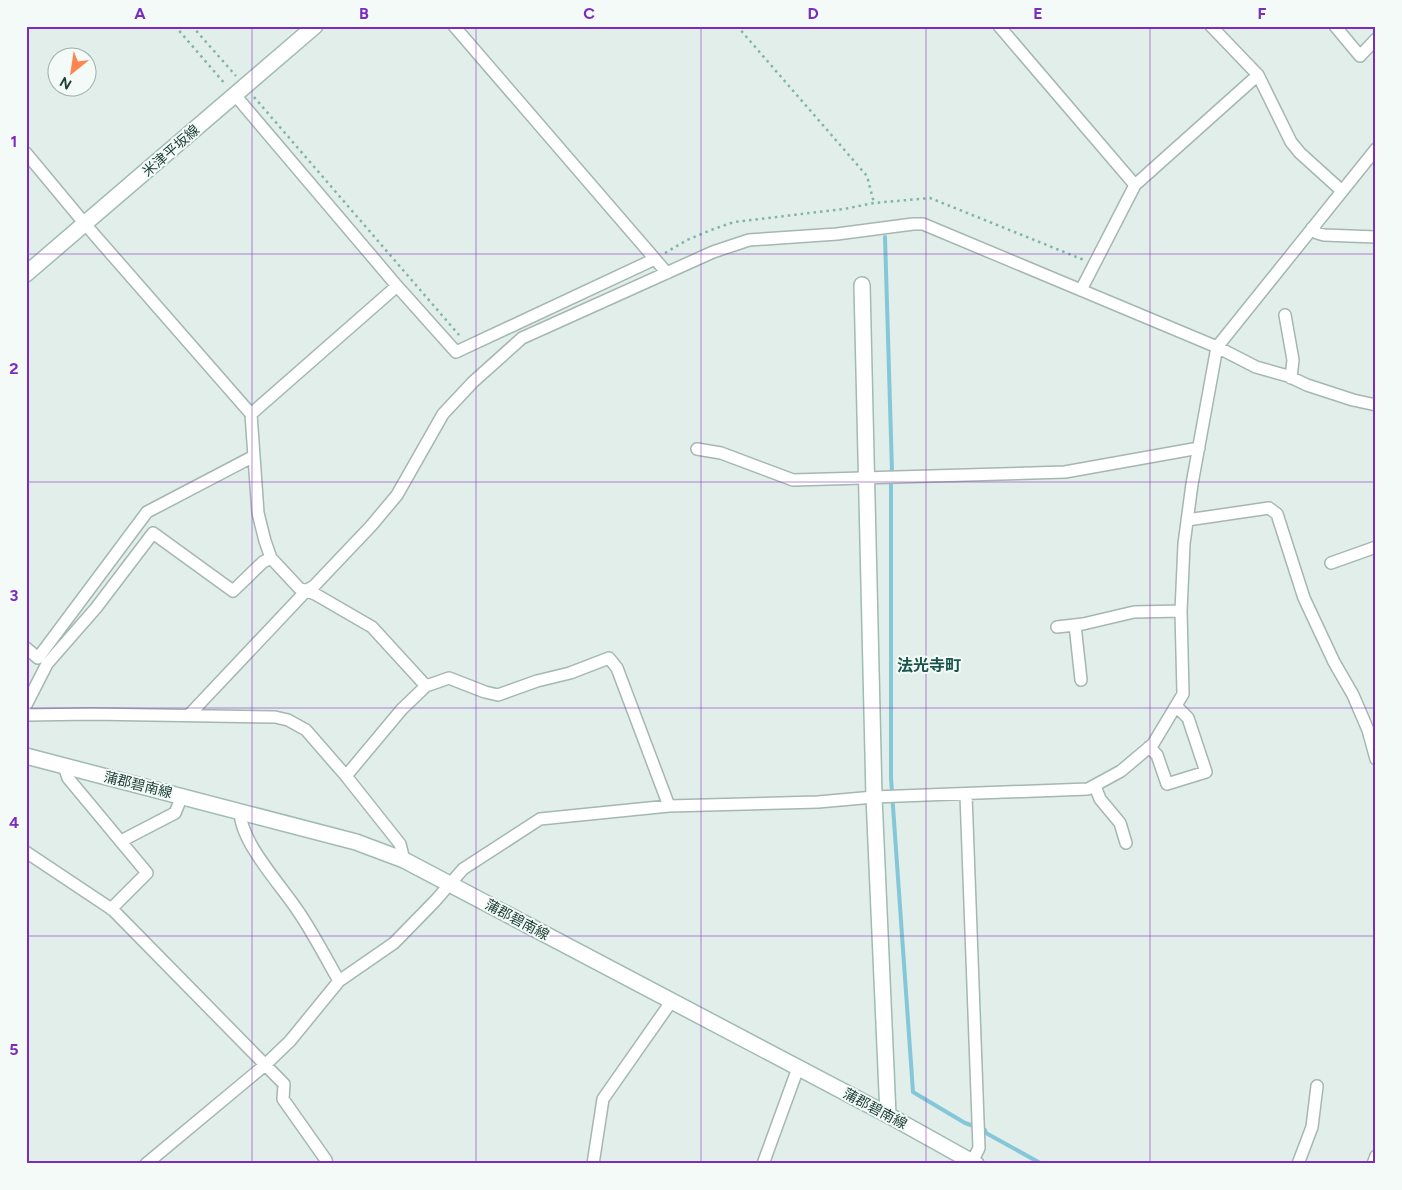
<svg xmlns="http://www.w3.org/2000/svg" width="1402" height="1190" font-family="Figtree,'Noto Sans JP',sans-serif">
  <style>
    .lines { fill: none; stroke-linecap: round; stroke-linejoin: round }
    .stream { stroke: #84c7d9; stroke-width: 4 }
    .street-casing { stroke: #a4b7b1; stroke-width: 14 }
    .secondary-casing { stroke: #9fbbb2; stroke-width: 18 }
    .path { stroke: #7fb5a7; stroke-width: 2.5; stroke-dasharray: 2.5 4; stroke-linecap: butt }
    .street { stroke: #fff; stroke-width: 11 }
    .secondary { stroke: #fff; stroke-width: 15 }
    .grid { fill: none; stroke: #7b2cbf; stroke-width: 1; stroke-opacity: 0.55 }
    .labels { text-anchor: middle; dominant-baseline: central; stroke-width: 4; stroke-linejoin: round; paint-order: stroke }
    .street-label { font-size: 14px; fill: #20413a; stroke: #f3faf7 }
    .quarter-label { font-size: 16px; font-weight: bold; fill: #19554a; stroke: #f3faf7 }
    .neatline { fill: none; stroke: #7b2cbf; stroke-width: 2 }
    .grid-label { font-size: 16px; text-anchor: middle; font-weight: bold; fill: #7b2cbf }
  </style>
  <rect width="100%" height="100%" fill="#e2eee9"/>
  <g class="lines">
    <path class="stream" d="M885 237 892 471H891V778L913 1092 965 1123 985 1130 986 1133 1042 1164"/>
    <defs>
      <path id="street" d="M454 26 667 273
        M999 26 1135 185
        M1211 26 1258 75 1291 142 1300 153 1342 191
        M1335 26 1360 56 1376 39
        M235 95 397 286 456 352 655 259
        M26 153 85 224 251 414 258 513 265 541 271 558 299 588 315 594 372 627 426 686
        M1312 228 1317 233 1324 235 1376 237
        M1081 290 1135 185 1258 75
        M1285 315 1293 360 1291 378
        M251 414 397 286
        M697 449 721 453 793 480 1065 472 1199 448
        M1187 520 1269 508 1277 514 1304 598 1334 662 1353 695 1368 730 1376 759
        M1331 563 1376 547
        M1075 625 1081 680
        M1057 627 1083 624 1134 612 1181 611
        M26 648 38 658 147 512 254 456
        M26 705 47 664 96 608 153 533 233 591 263 562 271 558
        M26 715 92 714 275 717 288 720 306 730 346 776 400 844 404 860
        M189 715 307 590 314 586 371 526 397 495 443 414 473 382 522 338 713 252 749 240 837 234 913 224H923L1217 347 1256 367 1288 376 1307 385 1353 400 1376 405
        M1149 747 1157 755 1167 784 1206 772 1188 718 1176 706
        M69 767 66 772 68 778 147 873 111 909
        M346 776 402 709 426 686 449 678 485 692 498 695 537 681 570 673 609 658 617 668 669 806
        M1095 786 1100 799 1120 823 1126 843
        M966 795 979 1148 972 1162 973 1164
        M240 812C241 844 283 887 300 914 314 935 326 958 339 981
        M121 841 175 813 182 796
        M26 852 113 910 284 1084 283 1099 326 1160 327 1164
        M146 1164 265 1065 290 1041 339 981 394 943 435 901 463 869 540 819 669 806 818 802 874 797 1088 789 1121 771 1153 744 1183 694 1181 611 1184 544 1192 484 1217 347 1376 149
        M593 1164 603 1099 671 1002
        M763 1164 798 1068
        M1298 1164 1312 1127 1317 1086
        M1373 1164 1376 1156"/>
      <path id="secondary" d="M26 274 315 26
        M862 285 874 797 888 1115
        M26 756 356 842 404 860 888 1115 976 1164"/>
    </defs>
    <use href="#street" class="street-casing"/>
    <use href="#secondary" class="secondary-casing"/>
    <path class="path" d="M175 26 226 85
      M192 26 236 76
      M737 26 867 176 874 203
      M254 97 459 335
      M665 253 687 240 711 230 734 222 844 209 874 203 930 198 1084 260"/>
    <use href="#street" class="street"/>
    <use href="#secondary" class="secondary"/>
  </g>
  <path class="grid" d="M252 26V1164M476 26V1164M701 26V1164M926 26V1164M1150 26V1164M26 254H1376M26 482H1376M26 708H1376M26 936H1376"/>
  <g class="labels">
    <g class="street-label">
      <text transform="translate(171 151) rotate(-41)">米津平坂線</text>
      <text transform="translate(138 785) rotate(14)">蒲郡碧南線</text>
      <text transform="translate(517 920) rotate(28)">蒲郡碧南線</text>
      <text transform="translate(875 1109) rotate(28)">蒲郡碧南線</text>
    </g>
    <g class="quarter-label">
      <text x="929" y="665">法光寺町</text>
    </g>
  </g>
  <rect width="1402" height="1190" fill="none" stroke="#f3faf7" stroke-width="55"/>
  <g transform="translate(72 72) rotate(210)"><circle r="24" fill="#f3faf7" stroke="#9fb0ab"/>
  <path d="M0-4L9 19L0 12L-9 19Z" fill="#ff844f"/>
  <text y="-8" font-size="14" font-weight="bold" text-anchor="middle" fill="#20413a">N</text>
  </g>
  <rect x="28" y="28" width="1346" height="1134" class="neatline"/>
  <g class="grid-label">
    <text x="140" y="19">A</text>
    <text x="364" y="19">B</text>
    <text x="589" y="19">C</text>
    <text x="813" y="19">D</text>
    <text x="1038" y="19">E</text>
    <text x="1262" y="19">F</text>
    <text x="14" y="147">1</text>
    <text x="14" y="374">2</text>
    <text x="14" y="601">3</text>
    <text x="14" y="828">4</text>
    <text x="14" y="1055">5</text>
  </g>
</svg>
